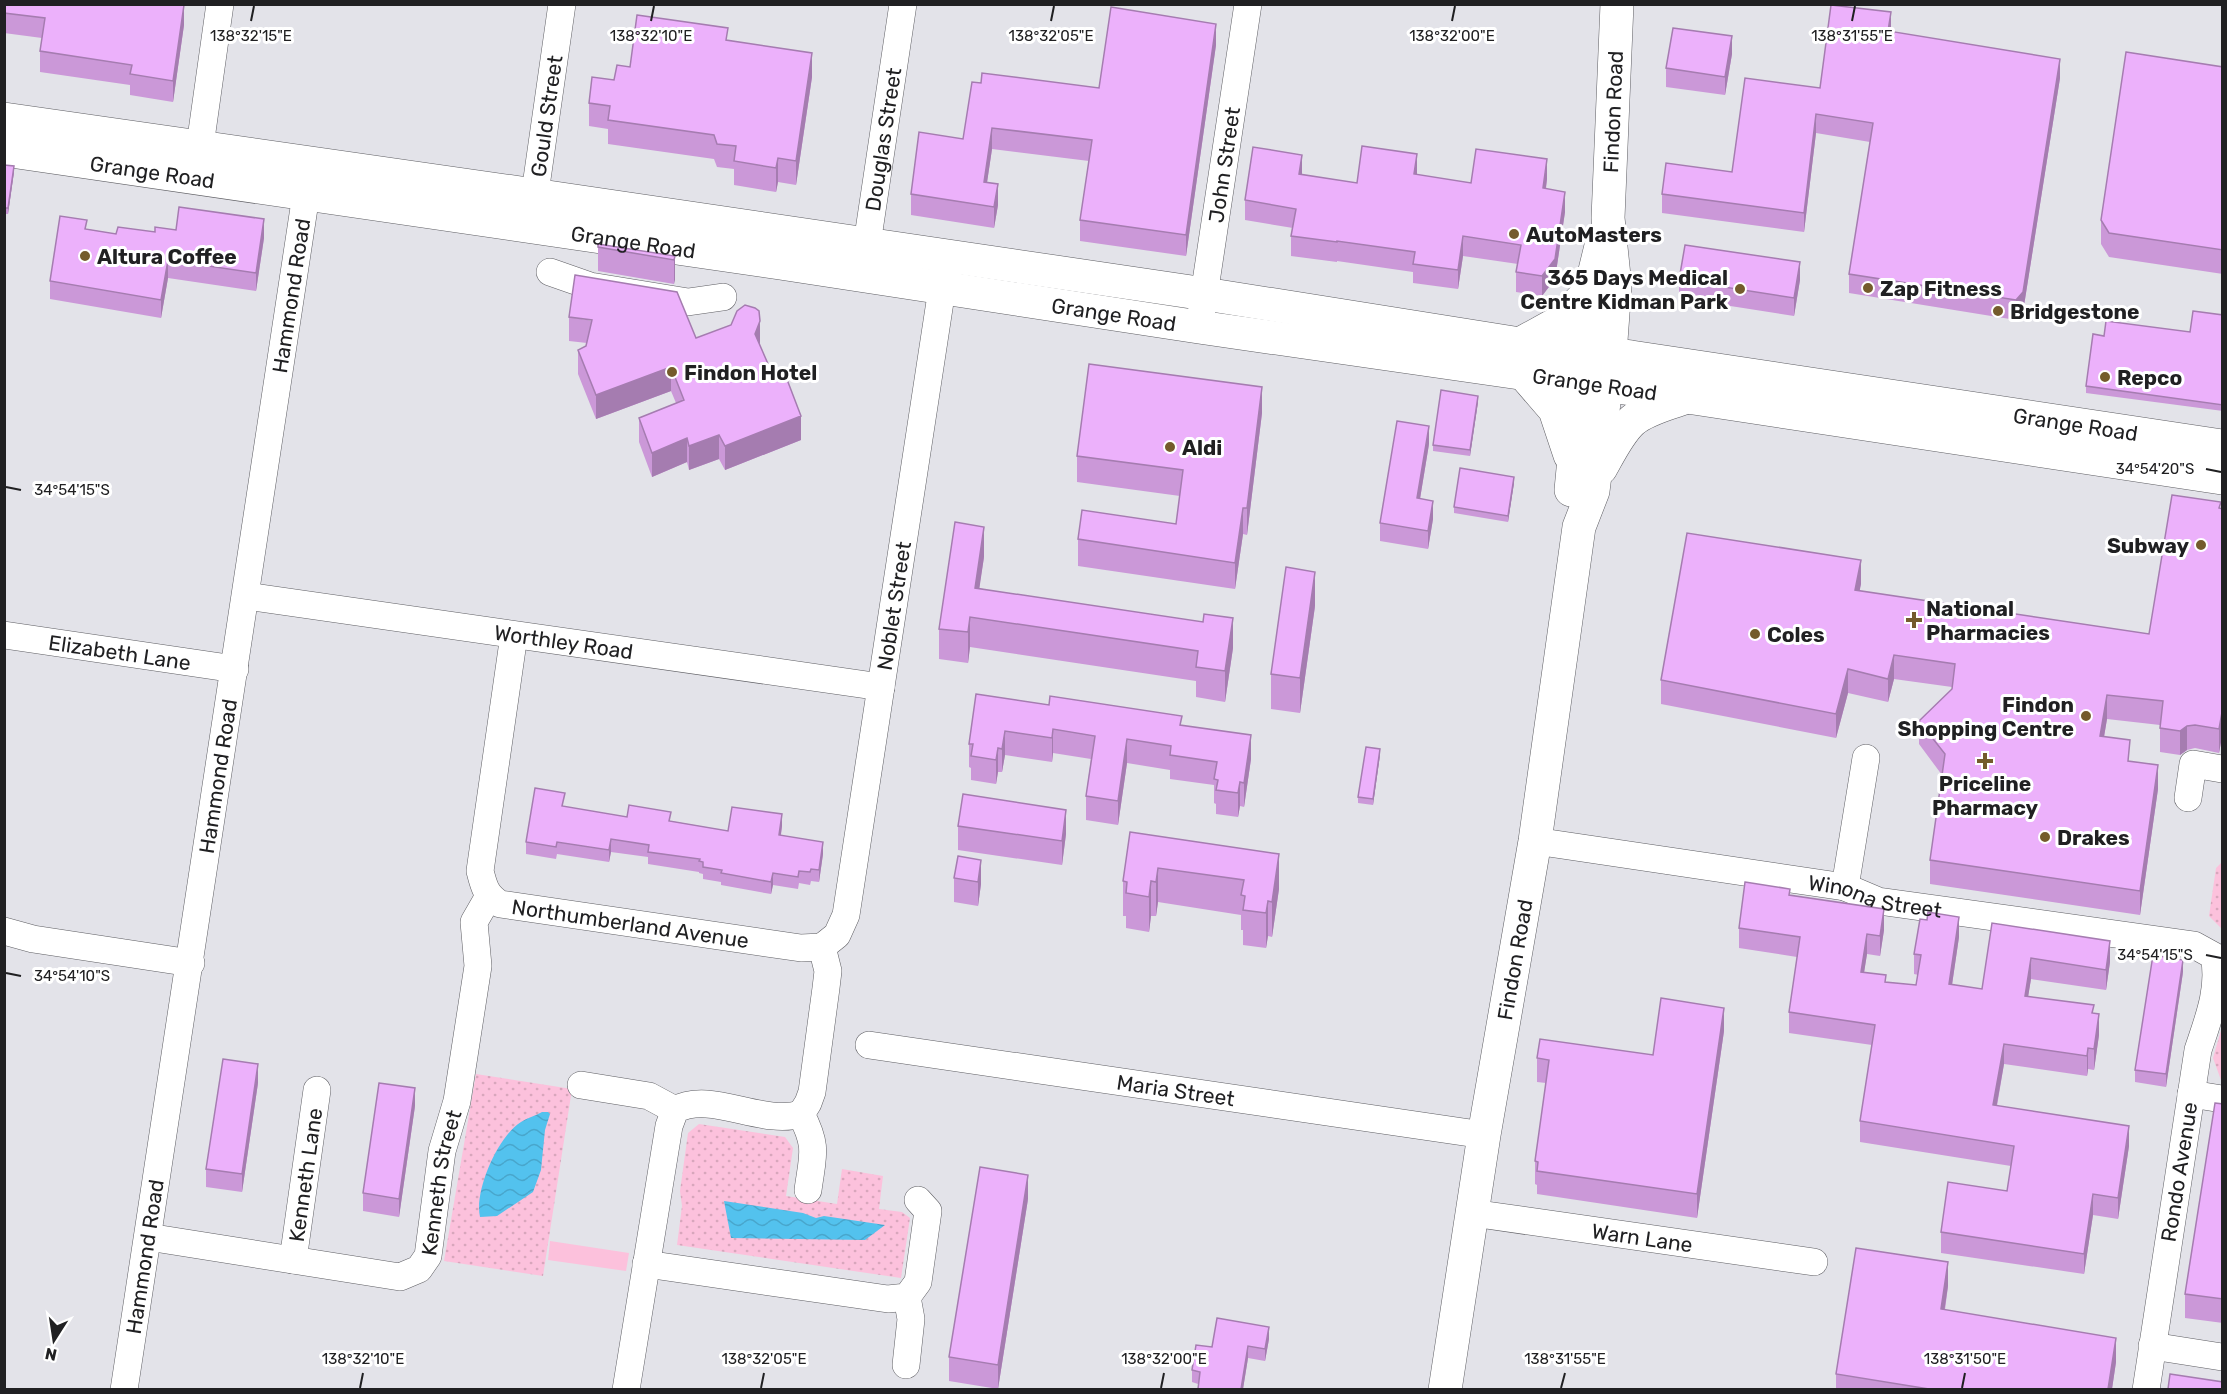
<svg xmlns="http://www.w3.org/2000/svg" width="2227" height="1394" font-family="Rubik,sans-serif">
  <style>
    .grass { fill: #fcc1dc }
    .park { fill: url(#park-dots) }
    .water { fill: url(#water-waves) }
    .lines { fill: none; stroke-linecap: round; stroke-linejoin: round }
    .minor-casing { stroke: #5e5e63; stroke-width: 28 }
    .major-casing { stroke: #5e5e63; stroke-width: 34 }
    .minor { stroke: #fff; stroke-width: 27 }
    .major { stroke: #fff; stroke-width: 33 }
    .wall { fill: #cb98d8 }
    .shaded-wall { fill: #a57cb0 }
    .building { fill: #ecb1fb; stroke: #a57cb0; stroke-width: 1.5 }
    .ticks { fill: none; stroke: #202022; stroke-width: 2 }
    .poi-dot { fill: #745b2c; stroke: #fff; stroke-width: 2 }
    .labels { text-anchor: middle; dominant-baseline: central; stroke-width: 6; stroke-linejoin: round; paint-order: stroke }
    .street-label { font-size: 21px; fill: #202022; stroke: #fff }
    .poi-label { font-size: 21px; font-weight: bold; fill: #202022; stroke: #fff; text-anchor: start }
    .ticks-label { font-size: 15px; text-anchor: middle; fill: #202022; stroke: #fff; stroke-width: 6; stroke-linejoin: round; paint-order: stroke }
  </style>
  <defs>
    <pattern id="park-dots" width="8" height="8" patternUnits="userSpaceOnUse" patternTransform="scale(1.5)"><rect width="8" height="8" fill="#fcc1dc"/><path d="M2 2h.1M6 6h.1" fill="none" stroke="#d8a6bc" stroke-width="1.8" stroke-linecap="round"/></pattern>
    <pattern id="water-waves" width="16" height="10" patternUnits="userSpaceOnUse" patternTransform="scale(1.5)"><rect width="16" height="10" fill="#53c2ee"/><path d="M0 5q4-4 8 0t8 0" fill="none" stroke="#48a6cc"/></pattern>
  </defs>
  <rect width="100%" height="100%" fill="#e3e3e9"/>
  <path class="grass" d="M550 1241 629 1253 626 1271 548 1260Z"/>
  <path class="park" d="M2222 862V929L2209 916 2216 868Z
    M2222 1027V1083L2213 1058Z
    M476 1074 572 1089 543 1276 444 1261Z
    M699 1124 785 1137 793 1148 786 1196 837 1204 842 1169 883 1176 879 1209 902 1212 910 1218 901 1278 677 1245 682 1206 680 1191 688 1133Z"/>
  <path class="water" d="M542 1112H548L550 1114 545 1130 541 1170 533 1192 497 1216 480 1217C474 1191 498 1136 521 1122 527 1118 535 1116 542 1112Z
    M724 1201 803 1213 816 1218 824 1216 885 1225 865 1240 731 1238Z"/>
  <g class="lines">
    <defs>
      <g id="minor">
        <path d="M197 167 220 4"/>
        <path id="s1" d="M532 214 562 4"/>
        <path id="s2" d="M864 264 903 4"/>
        <path d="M550 272 590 286 688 302 723 297"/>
        <path id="s3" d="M1201 315 1248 4"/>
        <path id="s4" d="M246 596 881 687"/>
        <path id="s5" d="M4 635 235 669"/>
        <path id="s6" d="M514 635 480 871C484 887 486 895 500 904L801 948 822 947"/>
        <path d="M2188 798 2193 764 2222 769"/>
        <path id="s7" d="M1535 841 1845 887 1878 901 2194 945 2214 956C2221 988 2208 1020 2198 1050L2146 1390"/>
        <path d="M1845 887 1866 758"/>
        <path d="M4 931 33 939 191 963"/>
        <path id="s8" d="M822 947 837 935 846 915 945 269"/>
        <path id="s9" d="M869 1045 1484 1135"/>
        <path d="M581 1085 649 1096 675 1110"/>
        <path d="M2191 1094 2222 1099"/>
        <path d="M801 1114C818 1147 813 1154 808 1190"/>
        <path id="s10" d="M1472 1213 1814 1262"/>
        <path id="s11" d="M148 1237 400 1277 419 1269 428 1256 442 1151 457 1101 478 966 474 922 489 896"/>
        <path id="s12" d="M293 1260 317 1090"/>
        <path d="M646 1264 888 1299 907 1297 918 1282 928 1211 918 1200"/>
        <path d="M2152 1346 2222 1357"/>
        <path d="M906 1365 911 1319 907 1297"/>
        <path id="s13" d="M124 1390 309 175"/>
        <path d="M626 1390 669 1126 675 1110C711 1090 761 1126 801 1114L808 1103 812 1092 826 988 828 971 822 947"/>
      </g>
      <g id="major">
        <path id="s14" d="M4 119 534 195 1205 294 1520 344 1631 357 2222 446"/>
        <path id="s15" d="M4 150 780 263 1199 327 1687 397 2222 478"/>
        <path d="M1520 344 1560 322 1590 291"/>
        <path d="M1524 374 1555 410 1570 455"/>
        <path d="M1601 468C1610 452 1619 433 1632 421 1646 409 1668 404 1684 398"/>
        <path d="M1571 490 1590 291 1603 238"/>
        <path id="s16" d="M1445 1390 1484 1135 1535 841 1579 527 1593 491 1610 354 1615 286 1608 218 1617 4"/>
      </g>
    </defs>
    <use href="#minor" class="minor-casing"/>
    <use href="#major" class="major-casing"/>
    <use href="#minor" class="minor"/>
    <use href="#major" class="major"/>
  </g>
  <path class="wall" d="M4 4 184 25 173 102 130 95V85L40 72V51L42 38 4 33Z
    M1891 31 2060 78 2023 312 2016 320 1849 293V274L1870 142 1816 133 1804 232 1662 213V194L1732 172 1820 88Z
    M728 40 812 77 796 185 778 182 776 192 734 185V169L717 167 714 159 608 144V129L589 126V103L630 67Z
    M1216 45 1186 256 1080 241V220L1089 161 992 149 987 182 998 205 994 228 911 215V194L963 139 981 83 1099 88Z
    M1732 54 1725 95 1666 87V68Z
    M2223 67V274L2109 257 2101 244V220Z
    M4 165 14 172 8 214H4Z
    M1302 175 1357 183 1416 175 1471 183 1547 179 1546 189 1565 212 1555 279 1542 296 1516 292V272L1518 264 1463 256 1458 289 1413 283V272L1337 261V262L1291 256V236L1293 228 1245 220V200Z
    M87 229 116 234 176 230 264 238 256 291 168 278 161 318 50 299V281Z
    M598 247 675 256 674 284 598 271Z
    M1679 280H1800L1794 316 1679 298Z
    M2223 315V411L2086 393V386L2104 336 2190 332Z
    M569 317 696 338 760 345V346L801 440 725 470 719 459 689 470 687 462 652 477 639 442V418L676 403 671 391 596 419 578 374V350L586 346 587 343 569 341Z
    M1478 402 1470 456 1433 451V445Z
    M1262 413 1247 535 1243 534 1235 589 1078 566V539L1176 524 1180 496 1077 482V456Z
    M1429 444 1420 499 1433 519 1428 549 1380 541V523Z
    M1514 483 1508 522 1454 513V507Z
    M2221 508 2223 509V731L2219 753 2195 748 2187 750 2180 755 2160 752V725L2107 719 2104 737 2158 789 2140 915 1930 884V860L1942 775 1919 744V721L1952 689V687L1894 679 1888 702 1848 693 1836 738 1661 704V680L1861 584 1859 591 2149 634Z
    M984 557 979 588 1233 648 1225 702 1196 697V681L970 647 968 663 939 659V629Z
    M1315 606 1300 713 1271 709V674Z
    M976 694 1182 725 1251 759 1244 807 1240 806 1238 817 1216 814V804L1214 803V785L1170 779V770L1127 763 1118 825 1086 820V796L1091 759 1053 753 1052 762 1005 755 1002 772H998L996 784 971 780V768L969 767V744Z
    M1380 755 1373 805 1358 803V797Z
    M564 807 627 817 671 821 728 831 782 826 781 835 823 854 819 882 811 881 810 885 799 883 798 889 773 885 771 894 721 885V882L703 879V874L699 873V872L648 864V857L611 852 609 862 557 854 556 859 526 854V842Z
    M958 826 1066 834 1062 865 958 850Z
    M1130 832 1279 889 1272 937 1268 936 1266 948 1243 945V930H1241V915L1158 902 1156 916H1151L1149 932 1126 928V916H1123V881Z
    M958 856 981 884 978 906 954 902V878Z
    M1790 895 1884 930 1880 956 1867 954 1864 972 1886 982 1916 985 1918 975 1914 974V954L1959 937 1952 985 1982 989 1992 923 2110 962 2106 990 2031 979 2028 996 2094 1013 2099 1035 2094 1070 2088 1069 2087 1076 2004 1064 1997 1106 2129 1146 2118 1219 2093 1215 2084 1274 1941 1253V1232L2007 1191 2011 1166 1860 1142V1121L1872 1045 1789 1033V1012L1797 957 1739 948V928Z
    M2183 972 2166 1087 2135 1082V1070Z
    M1724 1031 1697 1218 1537 1194V1185L1535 1184V1161L1546 1083 1537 1082V1058L1653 1055Z
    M258 1083 242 1192 206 1187V1169Z
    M2223 1104V1323L2185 1318V1294Z
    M415 1106 399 1217 363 1211V1193Z
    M1028 1199 998 1389 949 1381V1357Z
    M1948 1286 1945 1310 2116 1362 2112 1389H1836V1374Z
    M1269 1339 1265 1361 1248 1358 1243 1389H1198V1384L1192 1382V1370L1212 1347Z"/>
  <path class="shaded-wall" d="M184 5V25L173 102V81Z
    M1891 12V32L1888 31Z
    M1216 24V45L1186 256V235Z
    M1732 36V54L1725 95V77Z
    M812 53V77L796 185V161Z
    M2060 59V78L2023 312 2016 320V300Z
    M1816 114V133L1804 232V213Z
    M992 128V149L984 203V182Z
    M1417 154V174L1414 194V174Z
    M1302 155V175L1299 174Z
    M778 158V182L776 192V168Z
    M1547 159V179L1543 208V188Z
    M14 166V172L8 214V208Z
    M998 184V205L994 228V207Z
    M1565 192V212L1555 279 1542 296V276Z
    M264 219V238L256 291V273Z
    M1463 236V256L1458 289V270Z
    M675 256V280L674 284V260Z
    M168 260V278L161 318V300Z
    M1800 262V280L1794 316V298Z
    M760 321V345L755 358V334Z
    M671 367V391L596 419V395Z
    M1262 387V413L1247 535V508Z
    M1478 396V402L1470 456V450Z
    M801 416V440L725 470V446Z
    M1429 426V444L1417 517V498Z
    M719 435V459L689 470V446Z
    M687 438V462L652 477V453Z
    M1514 477V483L1508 522V516Z
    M1433 501V519L1428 549V531Z
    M1243 508V534L1235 589V563Z
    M984 527V557L975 618V588Z
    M1861 560V584L1855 614V590Z
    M1315 572V606L1300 713V678Z
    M970 617V647L968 663V632Z
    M1233 618V648L1225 702V671Z
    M1894 655V679L1888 702V679Z
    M1848 669V693L1836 738V714Z
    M2107 695V719L2100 760V736Z
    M2223 707V731L2219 753V729Z
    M2187 726V750L2180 755V731Z
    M1053 729V753L1052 762V738Z
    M1005 731V755L1002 772V749Z
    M1251 735V759L1244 807V783Z
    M1127 739V763L1118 825V801Z
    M998 748V772L996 784V760Z
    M1380 749V755L1373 805V799Z
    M2158 765V789L2140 915V891Z
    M1240 782V806L1238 817V793Z
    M1066 810V834L1062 865V841Z
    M782 814V826L779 847V835Z
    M611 839V852L609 862V850Z
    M823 842V854L819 882V870Z
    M1279 854V889L1272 937V902Z
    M981 860V884L978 906V882Z
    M1158 868V902L1156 916V882Z
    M773 873V885L771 894V882Z
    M1151 881V916L1149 932V897Z
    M1268 901V936L1266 948V913Z
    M1884 909V930L1880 956V936Z
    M1959 917V937L1949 1005V984Z
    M1867 934V954L1861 992V972Z
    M2110 941V962L2106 990V970Z
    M2031 958V979L2025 1016V996Z
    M2183 960V972L2166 1087V1074Z
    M1724 1008V1031L1697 1218V1194Z
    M2099 1014V1035L2094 1070V1049Z
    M2004 1044V1064L1993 1126V1105Z
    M2088 1048V1069L2087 1076V1056Z
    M258 1064V1083L242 1192V1174Z
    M415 1088V1106L399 1217V1199Z
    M2129 1126V1146L2118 1219V1198Z
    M1028 1175V1199L998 1389V1365Z
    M2093 1194V1215L2084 1274V1254Z
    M1948 1262V1286L1941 1333V1309Z
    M1269 1327V1339L1265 1361V1349Z
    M2116 1338V1362L2112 1389H2108Z
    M1248 1346V1358L1243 1389H1241Z"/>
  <path class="building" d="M4 4 184 5 173 81 130 74 132 65 40 51 45 18 4 13Z
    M1831 5 1891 12 1888 31 2060 59 2023 292 2016 300 1849 274 1873 123 1816 114 1804 213 1662 194 1666 163 1732 172 1745 78 1820 88Z
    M1111 7 1216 24 1186 235 1080 220 1092 140 992 128 984 182 998 184 994 207 911 194 919 132 963 139 972 82 981 83 982 73 1099 88Z
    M637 15 728 28 726 40 812 53 796 161 778 158 776 168 734 161 736 146 717 144 714 135 608 120 610 106 589 103 592 77 614 80 617 65 630 67Z
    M1673 28 1732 36 1725 77 1666 68Z
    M2126 52 2223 67V250L2109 233 2101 220Z
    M1362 146 1417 154 1414 174 1471 183 1476 149 1547 159 1543 188 1565 192 1555 259 1542 276 1516 272 1521 245 1463 236 1458 270 1413 264 1415 252 1337 241V242L1291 236 1296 209 1245 200 1253 147 1302 155 1299 174 1357 183Z
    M4 165 14 166 8 208H4Z
    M179 207 264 219 256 273 168 260 161 300 50 281 60 216 87 220 85 229 116 234 118 227 155 232V227L176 230Z
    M598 244 675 256 674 260 598 247Z
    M1685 245 1800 262 1794 298 1679 280Z
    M575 275 677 292 696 338 731 325 737 311 745 305 755 308 759 311 760 321 755 334 772 373 783 369 801 416 725 446 719 435 689 446 687 438 652 453 639 418 684 400 671 367 596 395 578 350 586 346 592 320 569 317Z
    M2193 311 2223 315V405L2086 386 2093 334 2104 336 2106 321 2190 332Z
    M1089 364 1262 387 1247 508H1243L1235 563 1078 539 1082 510 1176 524 1183 470 1077 456Z
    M1441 390 1478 396 1470 450 1433 445Z
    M1397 421 1429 426 1417 498 1433 501 1428 531 1380 523Z
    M1460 468 1514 477 1508 516 1454 507Z
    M2172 495 2221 502 2219 508 2223 509V707L2219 729 2195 725 2187 726 2180 731 2160 728 2163 701 2107 695 2100 736 2130 740 2128 761 2158 765 2140 891 1930 860 1945 754 1919 721 1952 689 1955 664 1894 655 1888 679 1848 669 1836 714 1661 680 1687 533 1861 560 1855 590 2149 634Z
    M955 522 984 527 975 588 1203 622 1204 614 1233 618 1225 671 1196 667 1198 651 970 617 968 632 939 629Z
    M1286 567 1315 572 1300 678 1271 674Z
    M976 694 1049 705 1050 696 1182 716 1180 725 1251 735 1244 783 1240 782 1238 793 1216 790 1218 780 1214 779 1217 762 1170 755 1171 746 1127 739 1118 801 1086 796 1095 736 1053 729 1052 738 1005 731 1002 749 998 748 996 760 971 756 973 744H969Z
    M1366 747 1380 749 1373 799 1358 797Z
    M535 788 565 793 562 806 627 817 629 805 671 812 669 821 728 831 732 807 782 814 779 835 823 842 819 870 811 869 810 872 799 871 798 877 773 873 771 882 721 873 722 870 703 867V862L699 861 700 859 648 852 649 845 611 839 609 850 557 842 556 847 526 842Z
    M963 794 1066 810 1062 841 958 826Z
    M1130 832 1279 854 1272 902 1268 901 1266 913 1243 910 1245 896 1241 895 1244 880 1158 868 1156 882 1151 881 1149 897 1126 893 1127 882 1123 881Z
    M958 856 981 860 978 882 954 878Z
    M1745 882 1790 889 1789 895 1884 909 1880 936 1867 934 1861 972 1886 975 1885 982 1916 985 1921 955 1914 954 1920 919 1927 920 1928 912 1959 917 1949 984 1982 989 1992 923 2110 941 2106 970 2031 958 2025 996 2094 1005 2092 1013 2099 1014 2094 1049 2088 1048 2087 1056 2004 1044 1993 1105 2129 1126 2118 1198 2093 1194 2084 1254 1941 1232 1948 1182 2007 1191 2014 1146 1860 1121 1875 1025 1789 1012 1800 937 1739 928Z
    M2153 955 2183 960 2166 1074 2135 1070Z
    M1661 998 1724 1008 1697 1194 1537 1171 1538 1162 1535 1161 1549 1060 1537 1058 1540 1039 1653 1055Z
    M223 1059 258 1064 242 1174 206 1169Z
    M379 1083 415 1088 399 1199 363 1193Z
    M2215 1103 2223 1104V1299L2185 1294Z
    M980 1167 1028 1175 998 1365 949 1357Z
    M1856 1248 1948 1262 1941 1309 2116 1338 2108 1389H1929L1836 1374Z
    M1217 1318 1269 1327 1265 1349 1248 1346 1241 1389H1198L1200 1372 1192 1370 1196 1345 1212 1347Z
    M2170 1374 2223 1382V1389H2168Z"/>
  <path class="ticks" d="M251 21 254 6M651 21 654 6M1051 21 1054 6M1452 21 1455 6M1852 21 1855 6M2206 469 2221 472M6 487 21 490M2206 955 2221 958M6 973 21 976M360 1388 363 1373M761 1388 764 1373M1161 1388 1164 1373M1561 1388 1565 1373M1962 1388 1965 1373"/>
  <g class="poi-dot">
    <circle cx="1514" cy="234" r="6"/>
    <circle cx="85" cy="256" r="6"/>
    <circle cx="1868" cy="288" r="6"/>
    <circle cx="1740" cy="289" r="6"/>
    <circle cx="1998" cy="311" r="6"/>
    <circle cx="672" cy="372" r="6"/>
    <circle cx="2105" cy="377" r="6"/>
    <circle cx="1170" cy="447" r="6"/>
    <circle cx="2201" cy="545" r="6"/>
    <path d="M1911 611h6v6h6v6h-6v6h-6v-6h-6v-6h6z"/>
    <circle cx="1755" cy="634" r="6"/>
    <circle cx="2086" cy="716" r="6"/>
    <path d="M1982 752h6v6h6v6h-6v6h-6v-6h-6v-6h6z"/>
    <circle cx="2045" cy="837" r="6"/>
  </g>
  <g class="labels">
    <g class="street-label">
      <text stroke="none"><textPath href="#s16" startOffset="1293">Findon Road</textPath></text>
      <text stroke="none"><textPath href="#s1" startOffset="99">Gould Street</textPath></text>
      <text stroke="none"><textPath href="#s2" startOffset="126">Douglas Street</textPath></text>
      <text stroke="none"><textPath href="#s3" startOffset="152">John Street</textPath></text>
      <text stroke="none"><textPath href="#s15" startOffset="150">Grange Road</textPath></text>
      <text stroke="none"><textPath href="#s15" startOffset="636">Grange Road</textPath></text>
      <text stroke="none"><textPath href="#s13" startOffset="1107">Hammond Road</textPath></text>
      <text stroke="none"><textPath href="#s15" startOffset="1122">Grange Road</textPath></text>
      <text stroke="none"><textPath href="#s15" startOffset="1608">Grange Road</textPath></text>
      <text stroke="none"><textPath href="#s14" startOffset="2094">Grange Road</textPath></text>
      <text stroke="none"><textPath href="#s8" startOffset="354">Noblet Street</textPath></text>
      <text stroke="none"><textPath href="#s4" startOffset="321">Worthley Road</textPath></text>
      <text stroke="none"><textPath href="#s5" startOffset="117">Elizabeth Lane</textPath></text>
      <text stroke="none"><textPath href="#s13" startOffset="621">Hammond Road</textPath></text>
      <text stroke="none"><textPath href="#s7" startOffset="345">Winona Street</textPath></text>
      <text stroke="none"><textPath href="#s6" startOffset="410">Northumberland Avenue</textPath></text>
      <text stroke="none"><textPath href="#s16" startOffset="436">Findon Road</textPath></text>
      <text stroke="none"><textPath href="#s9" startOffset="310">Maria Street</textPath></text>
      <text transform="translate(2179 1172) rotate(-81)">Rondo Avenue</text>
      <text stroke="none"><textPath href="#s12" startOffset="86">Kenneth Lane</textPath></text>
      <text stroke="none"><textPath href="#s11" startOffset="366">Kenneth Street</textPath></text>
      <text stroke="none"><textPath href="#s10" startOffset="172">Warn Lane</textPath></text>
      <text stroke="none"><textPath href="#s13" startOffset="135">Hammond Road</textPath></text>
    </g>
    <g class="poi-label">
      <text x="1526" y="234">AutoMasters</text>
      <text x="97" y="256">Altura Coffee</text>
      <text x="1728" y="277" text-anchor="end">365 Days Medical<tspan x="1728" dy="24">Centre Kidman Park</tspan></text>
      <text x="1880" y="288">Zap Fitness</text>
      <text x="2010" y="311">Bridgestone</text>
      <text x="684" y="372">Findon Hotel</text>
      <text x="2117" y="377">Repco</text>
      <text x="1182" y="447">Aldi</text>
      <text x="2189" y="545" text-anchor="end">Subway</text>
      <text x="1926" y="608">National<tspan x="1926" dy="24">Pharmacies</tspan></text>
      <text x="1767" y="634">Coles</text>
      <text x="2074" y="704" text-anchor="end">Findon<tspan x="2074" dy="24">Shopping Centre</tspan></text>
      <text x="1985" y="783" text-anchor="middle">Priceline<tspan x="1985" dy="24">Pharmacy</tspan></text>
      <text x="2057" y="837">Drakes</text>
    </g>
  </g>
  <g class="ticks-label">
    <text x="251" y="41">138°32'15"E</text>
    <text x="651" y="41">138°32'10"E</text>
    <text x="1051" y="41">138°32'05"E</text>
    <text x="1452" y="41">138°32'00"E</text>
    <text x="1852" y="41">138°31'55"E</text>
    <text x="2155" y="474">34°54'20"S</text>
    <text x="72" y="495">34°54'15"S</text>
    <text x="2155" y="960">34°54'15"S</text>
    <text x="72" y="981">34°54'10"S</text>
    <text x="363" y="1364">138°32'10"E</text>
    <text x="764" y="1364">138°32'05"E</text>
    <text x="1164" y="1364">138°32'00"E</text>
    <text x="1565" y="1364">138°31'55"E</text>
    <text x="1965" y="1364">138°31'50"E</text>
  </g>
  <rect width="2227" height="1394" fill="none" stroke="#202022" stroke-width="12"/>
  <g transform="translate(54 1340) rotate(192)" stroke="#ffffff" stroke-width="4.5" paint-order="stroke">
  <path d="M0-4.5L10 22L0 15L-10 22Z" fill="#202022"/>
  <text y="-9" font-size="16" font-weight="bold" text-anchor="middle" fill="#202022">N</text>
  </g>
</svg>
